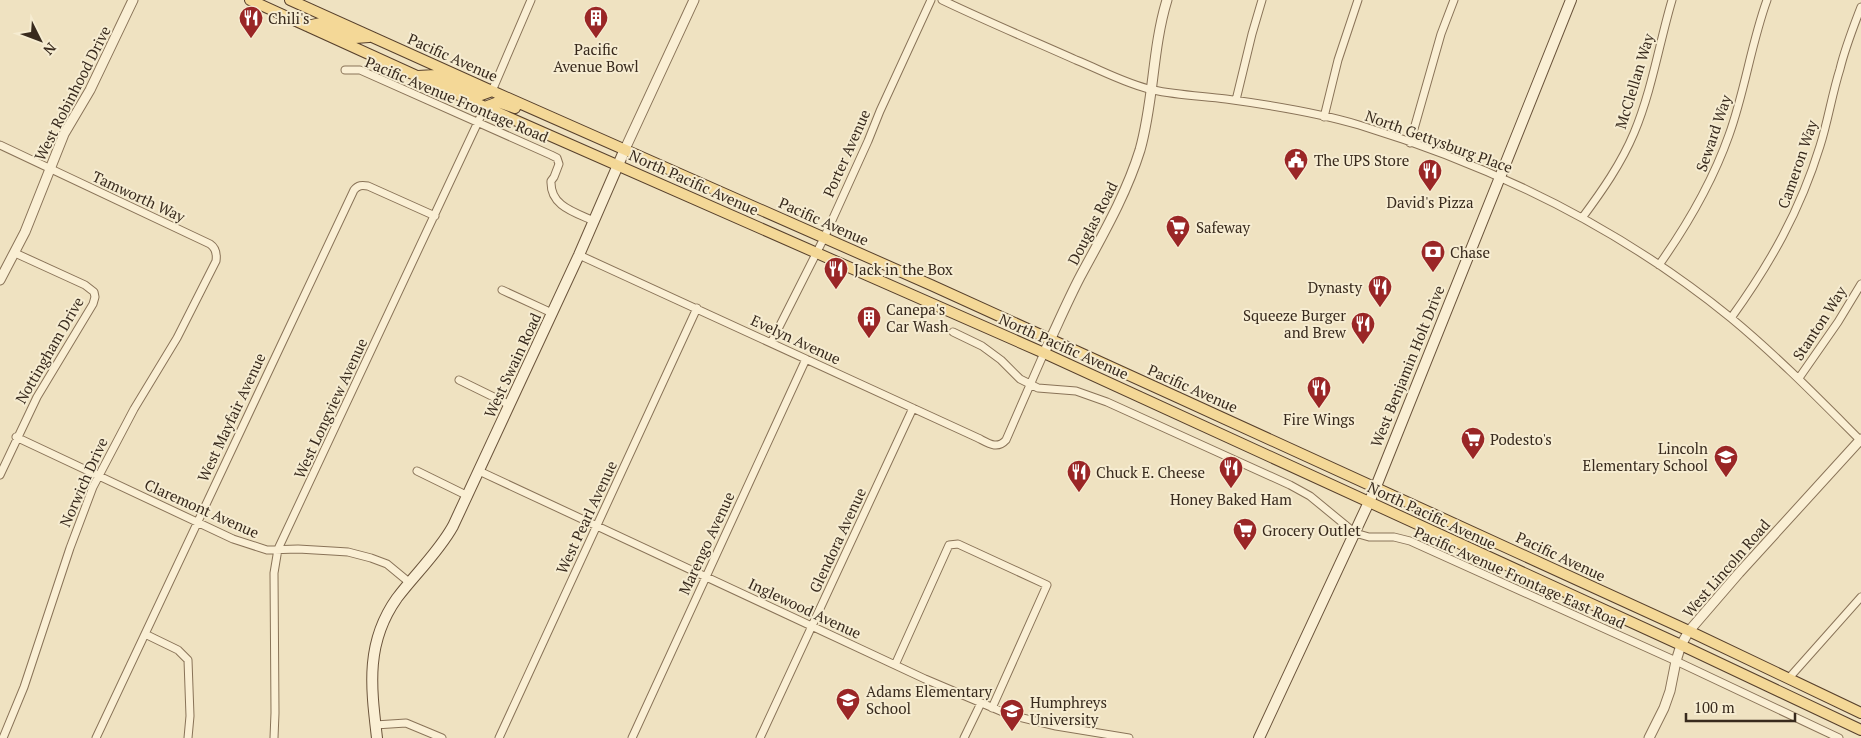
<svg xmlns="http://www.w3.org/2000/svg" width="1861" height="738" font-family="'PT Serif',serif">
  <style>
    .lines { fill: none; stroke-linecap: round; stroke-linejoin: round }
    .minor-casing { stroke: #897358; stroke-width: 9 }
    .tertiary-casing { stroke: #897358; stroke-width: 11 }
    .secondary-casing { stroke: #6b543b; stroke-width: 12 }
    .primary-casing { stroke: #57402c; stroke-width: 12 }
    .minor { stroke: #faefd4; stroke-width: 7 }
    .tertiary { stroke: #faefd4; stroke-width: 9 }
    .secondary { stroke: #faefd4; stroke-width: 10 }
    .primary { stroke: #f4d897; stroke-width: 10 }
    .labels { text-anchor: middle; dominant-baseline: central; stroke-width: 4; stroke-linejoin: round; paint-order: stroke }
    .poi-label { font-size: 15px; fill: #382a1d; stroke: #f6ecd1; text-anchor: start }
    .street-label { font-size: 15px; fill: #382a1d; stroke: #f6ecd1 }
  </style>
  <rect width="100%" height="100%" fill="#efe2c1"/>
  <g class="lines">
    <defs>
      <path id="minor" d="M942 0C986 21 1031 40 1076 60 1101 70 1126 84 1153 90 1177 95 1201 96 1226 99 1270 105 1316 112 1359 125 1493 166 1622 229 1731 318 1777 356 1818 398 1860 440
        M345 70H360L551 155 557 158 559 164 554 177 551 181C550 206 574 212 594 221
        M492 91 531 0
        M1236 100 1252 34 1262 0
        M1324 117 1338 60 1358 0
        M1410 143 1441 34 1454 0
        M0 145 210 244C216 248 217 254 216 261L177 338 134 409 93 487 70 548 24 687 3 738
        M1582 218C1602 191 1621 164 1634 133 1652 90 1659 44 1672 0
        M579 255 978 438C988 443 997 450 1006 440L1044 353
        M1659 265C1688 224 1712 183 1729 135 1745 91 1751 44 1767 0
        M502 290 552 313
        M1731 318C1770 264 1800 211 1820 146 1828 121 1832 94 1840 69 1845 48 1853 28 1861 7
        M953 332 982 346 1001 360 1020 379 1038 388 1076 391 1107 402 1290 485 1310 496 1355 533 1369 537H1394L1410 541 1676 661 1839 738
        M771 343 824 238 868 141 880 111 931 0
        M1799 378 1838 322 1861 284
        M459 380 510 405
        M16 437 233 539 267 550 298 549 332 551 348 552 371 558 387 564 410 583
        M417 471 468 496
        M479 471 925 679 1010 715 1056 726 1129 738
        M0 475 37 397 93 304 95 297 94 292 85 285 15 253
        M145 634 178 650 188 660 190 716 188 738
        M895 665 949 545 958 544 1047 585 992 708
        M1789 678 1861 597
        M375 725 406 723 442 738
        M96 738 354 190C358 185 362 185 368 186L435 216
        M274 738 275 713 274 573 278 549 485 107
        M499 738 697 308
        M632 738 806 359
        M760 738 913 408
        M964 738 981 703"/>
      <path id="tertiary" d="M625 149 694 0
        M0 280 25 232 64 134 90 90 133 0
        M1044 353C1056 328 1067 302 1080 277 1102 236 1126 195 1140 150 1154 101 1152 49 1167 0
        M1649 738 1664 708 1670 691 1676 661 1681 645 1689 631 1739 573 1861 439"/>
      <path id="secondary" d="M377 738C371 687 365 643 397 598 415 574 438 553 453 526L579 255 625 149
        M1259 738 1375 489 1571 0"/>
      <path id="primary" d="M250 0 485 107 1044 353 1681 645 1861 730
        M290 0 492 91 931 285 1177 397 1689 631 1861 713
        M307 26 321 23 355 38 369 37
        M418 76 435 75 481 95 492 91
        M485 107 498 102 515 108"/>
    </defs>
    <use href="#minor" class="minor-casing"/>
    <use href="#tertiary" class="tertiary-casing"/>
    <use href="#secondary" class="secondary-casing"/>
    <use href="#primary" class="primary-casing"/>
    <use href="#minor" class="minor"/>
    <use href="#tertiary" class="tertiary"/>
    <use href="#secondary" class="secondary"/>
    <use href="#primary" class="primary"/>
  </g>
  <defs>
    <symbol id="restaurant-pin" viewBox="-11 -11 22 30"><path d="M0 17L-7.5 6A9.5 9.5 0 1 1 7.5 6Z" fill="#9a2626" stroke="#f6ecd1"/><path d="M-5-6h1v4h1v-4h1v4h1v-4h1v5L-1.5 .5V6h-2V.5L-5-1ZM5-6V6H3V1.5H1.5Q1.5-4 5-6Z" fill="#fff"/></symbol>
    <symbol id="building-pin" viewBox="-11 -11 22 30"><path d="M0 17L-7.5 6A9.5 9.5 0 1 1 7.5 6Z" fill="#9a2626" stroke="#f6ecd1"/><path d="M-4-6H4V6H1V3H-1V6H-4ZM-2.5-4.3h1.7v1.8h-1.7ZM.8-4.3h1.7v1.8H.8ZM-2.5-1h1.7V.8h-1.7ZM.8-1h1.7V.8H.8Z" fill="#fff"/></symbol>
    <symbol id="civic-pin" viewBox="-11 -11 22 30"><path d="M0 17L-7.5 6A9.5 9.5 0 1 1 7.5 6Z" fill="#9a2626" stroke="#f6ecd1"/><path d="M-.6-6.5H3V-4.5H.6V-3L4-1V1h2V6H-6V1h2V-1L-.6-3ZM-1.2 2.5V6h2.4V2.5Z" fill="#fff"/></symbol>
    <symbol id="supermarket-pin" viewBox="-11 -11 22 30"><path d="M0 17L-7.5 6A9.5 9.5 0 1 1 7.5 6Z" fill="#9a2626" stroke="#f6ecd1"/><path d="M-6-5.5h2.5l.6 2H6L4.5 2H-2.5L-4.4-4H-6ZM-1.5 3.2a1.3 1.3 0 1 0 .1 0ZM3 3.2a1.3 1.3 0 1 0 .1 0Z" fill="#fff"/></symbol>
    <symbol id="bank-pin" viewBox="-11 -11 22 30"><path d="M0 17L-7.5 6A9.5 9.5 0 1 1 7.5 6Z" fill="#9a2626" stroke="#f6ecd1"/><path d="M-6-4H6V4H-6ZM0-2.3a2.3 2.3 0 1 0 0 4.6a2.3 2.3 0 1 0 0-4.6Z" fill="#fff"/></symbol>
    <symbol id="school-pin" viewBox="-11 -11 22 30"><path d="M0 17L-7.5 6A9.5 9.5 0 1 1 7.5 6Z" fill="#9a2626" stroke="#f6ecd1"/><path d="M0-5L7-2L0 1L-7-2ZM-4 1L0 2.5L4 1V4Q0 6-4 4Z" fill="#fff"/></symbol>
    <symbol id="university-pin" viewBox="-11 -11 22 30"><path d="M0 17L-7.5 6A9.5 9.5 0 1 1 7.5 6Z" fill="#9a2626" stroke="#f6ecd1"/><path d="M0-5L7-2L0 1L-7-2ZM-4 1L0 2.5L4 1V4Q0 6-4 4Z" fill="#fff"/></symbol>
  </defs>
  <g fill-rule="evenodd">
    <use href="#restaurant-pin" x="237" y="4" width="28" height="38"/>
    <use href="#building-pin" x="582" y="4" width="28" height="38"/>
    <use href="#civic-pin" x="1282" y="146" width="28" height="38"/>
    <use href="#restaurant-pin" x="1416" y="157" width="28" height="38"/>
    <use href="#supermarket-pin" x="1164" y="213" width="28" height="38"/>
    <use href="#bank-pin" x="1419" y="238" width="28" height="38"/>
    <use href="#restaurant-pin" x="822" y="255" width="28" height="38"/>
    <use href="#restaurant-pin" x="1366" y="273" width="28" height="38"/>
    <use href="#building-pin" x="855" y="304" width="28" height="38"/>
    <use href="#restaurant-pin" x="1349" y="310" width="28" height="38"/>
    <use href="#restaurant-pin" x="1305" y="374" width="28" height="38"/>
    <use href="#supermarket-pin" x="1459" y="425" width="28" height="38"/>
    <use href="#school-pin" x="1712" y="443" width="28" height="38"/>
    <use href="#restaurant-pin" x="1217" y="454" width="28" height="38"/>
    <use href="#restaurant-pin" x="1065" y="458" width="28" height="38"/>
    <use href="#supermarket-pin" x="1231" y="516" width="28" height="38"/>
    <use href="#school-pin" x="834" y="686" width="28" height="38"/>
    <use href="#university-pin" x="998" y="697" width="28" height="38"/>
  </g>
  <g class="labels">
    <g class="poi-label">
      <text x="268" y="18">Chili's</text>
      <text x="596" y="49" text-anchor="middle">Pacific<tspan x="596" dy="17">Avenue Bowl</tspan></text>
      <text x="1314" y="160">The UPS Store</text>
      <text x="1430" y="202" text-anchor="middle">David's Pizza</text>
      <text x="1196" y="227">Safeway</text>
      <text x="1450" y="252">Chase</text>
      <text x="854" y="269">Jack in the Box</text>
      <text x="1362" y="287" text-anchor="end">Dynasty</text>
      <text x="886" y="309">Canepa's<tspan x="886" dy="17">Car Wash</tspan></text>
      <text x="1346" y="315" text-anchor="end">Squeeze Burger<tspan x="1346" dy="17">and Brew</tspan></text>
      <text x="1319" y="419" text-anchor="middle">Fire Wings</text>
      <text x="1490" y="439">Podesto's</text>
      <text x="1708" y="448" text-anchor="end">Lincoln<tspan x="1708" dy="17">Elementary School</tspan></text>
      <text x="1096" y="472">Chuck E. Cheese</text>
      <text x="1231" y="499" text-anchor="middle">Honey Baked Ham</text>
      <text x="1262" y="530">Grocery Outlet</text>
      <text x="866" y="691">Adams Elementary<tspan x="866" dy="17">School</tspan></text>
      <text x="1030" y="702">Humphreys<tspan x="1030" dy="17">University</tspan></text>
    </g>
    <g class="street-label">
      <text transform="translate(453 57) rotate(24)">Pacific Avenue</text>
      <text transform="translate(1634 81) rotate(-73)">McClellan Way</text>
      <text transform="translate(72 93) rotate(-63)">West Robinhood Drive</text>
      <text transform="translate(457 99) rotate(23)">Pacific Avenue Frontage Road</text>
      <text transform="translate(1713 133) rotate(-71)">Seward Way</text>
      <text transform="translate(1439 141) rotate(20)">North Gettysburg Place</text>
      <text transform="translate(846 153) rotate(-66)">Porter Avenue</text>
      <text transform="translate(1797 164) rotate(-71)">Cameron Way</text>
      <text transform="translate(694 182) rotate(24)">North Pacific Avenue</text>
      <text transform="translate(139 196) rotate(25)">Tamworth Way</text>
      <text transform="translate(824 221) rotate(24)">Pacific Avenue</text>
      <text transform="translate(1092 223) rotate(-63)">Douglas Road</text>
      <text transform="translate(1819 323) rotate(-57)">Stanton Way</text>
      <text transform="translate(796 339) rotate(25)">Evelyn Avenue</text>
      <text transform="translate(1064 346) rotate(24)">North Pacific Avenue</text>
      <text transform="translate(49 350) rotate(-60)">Nottingham Drive</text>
      <text transform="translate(512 365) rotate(-65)">West Swain Road</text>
      <text transform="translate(1407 366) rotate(-68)">West Benjamin Holt Drive</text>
      <text transform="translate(1193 388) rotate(24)">Pacific Avenue</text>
      <text transform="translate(330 408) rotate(-65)">West Longview Avenue</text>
      <text transform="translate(231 417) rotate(-65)">West Mayfair Avenue</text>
      <text transform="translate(83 482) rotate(-66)">Norwich Drive</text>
      <text transform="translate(202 508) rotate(24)">Claremont Avenue</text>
      <text transform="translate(1432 515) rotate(25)">North Pacific Avenue</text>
      <text transform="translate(586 517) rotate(-65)">West Pearl Avenue</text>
      <text transform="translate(837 540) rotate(-65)">Glendora Avenue</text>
      <text transform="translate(706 543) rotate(-65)">Marengo Avenue</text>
      <text transform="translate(1561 556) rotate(25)">Pacific Avenue</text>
      <text transform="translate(1726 568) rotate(-49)">West Lincoln Road</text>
      <text transform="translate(1520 577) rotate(24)">Pacific Avenue Frontage East Road</text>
      <text transform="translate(805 608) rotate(25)">Inglewood Avenue</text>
    </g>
  </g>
  <g transform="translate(40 40) rotate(132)" stroke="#f6ecd1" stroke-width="4" paint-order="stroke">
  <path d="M0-4L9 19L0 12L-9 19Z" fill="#382a1d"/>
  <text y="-8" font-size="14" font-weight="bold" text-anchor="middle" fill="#382a1d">N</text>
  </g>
  <path d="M1686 713v8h109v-8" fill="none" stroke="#382a1d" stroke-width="2.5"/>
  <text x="1694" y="713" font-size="15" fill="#382a1d" stroke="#f6ecd1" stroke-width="4" paint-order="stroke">100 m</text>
</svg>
